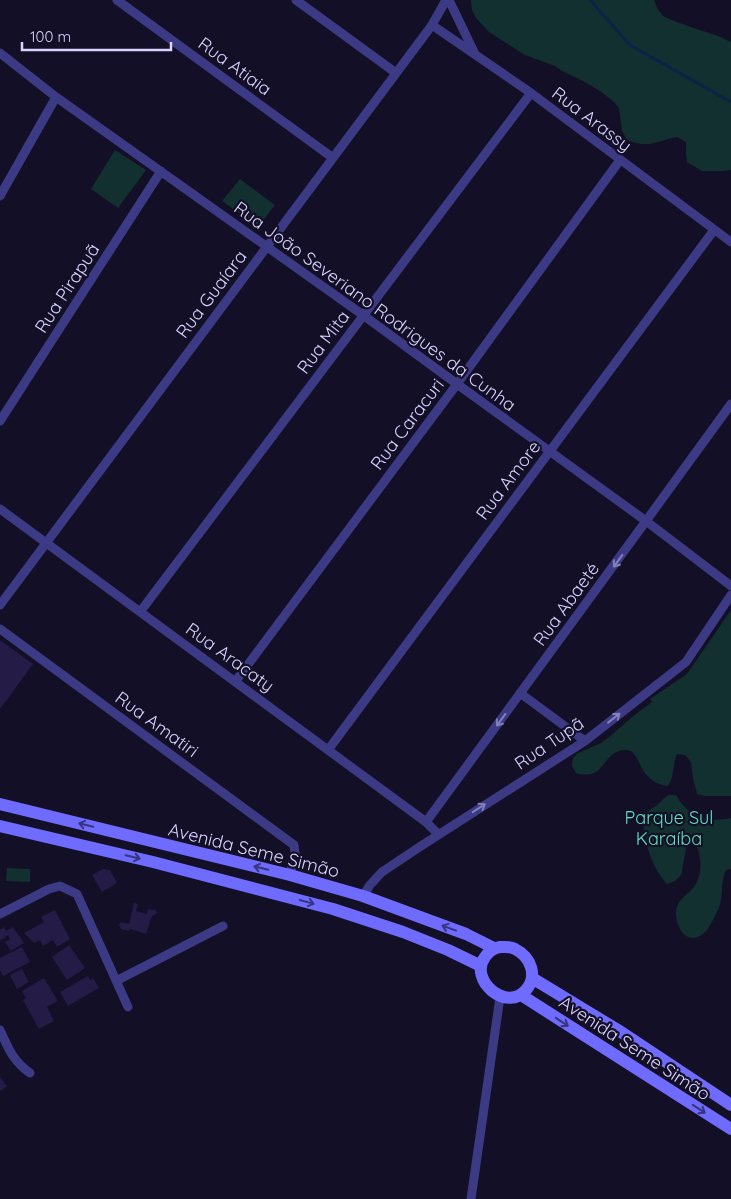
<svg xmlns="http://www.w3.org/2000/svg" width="731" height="1199" font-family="Quicksand,sans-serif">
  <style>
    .green { fill: #12302f }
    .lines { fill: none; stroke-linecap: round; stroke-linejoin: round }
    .stream { stroke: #0c2248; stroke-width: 3 }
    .building { fill: #241b47 }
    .minor { stroke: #3d3a85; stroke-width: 9 }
    .secondary { stroke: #6f6bff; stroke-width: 12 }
    .oneway { stroke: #837fbc }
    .oneway2 { stroke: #38347d }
    .labels { text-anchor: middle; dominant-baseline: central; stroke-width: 4.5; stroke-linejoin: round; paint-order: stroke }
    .street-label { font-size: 18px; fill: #d9d4ff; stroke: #130f26 }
    .park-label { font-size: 18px; fill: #5fe0c0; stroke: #130f26 }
  </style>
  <rect width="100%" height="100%" fill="#130f26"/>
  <path class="green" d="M471 0H654L657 8 663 16 674 21 691 27 718 36 731 42V170L723 171H702L687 162 686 152V142L677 137C655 141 650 149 627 140L622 131 619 108 613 101 600 91 583 81 562 71 555 66 525 55 517 50 489 32 476 18 472 10Z
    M115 150 146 170 118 208 91 189Z
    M240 179 275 205 258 227 222 201Z
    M731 610V796H705L697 794 693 778 691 762 685 755 677 754C672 766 675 775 668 786 659 785 651 781 645 773 639 766 637 750 626 750 601 750 607 782 576 773L572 766 573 758 578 753 601 743 608 738 632 717 652 702 650 699 687 674Z
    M668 795H676C688 817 707 823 731 818V869L726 870C721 880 723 889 721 900 720 906 717 912 714 918 711 924 707 932 700 936 684 944 675 924 676 911 677 899 688 895 694 887 704 873 702 849 691 837L687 843 681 875 675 881 667 884C652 869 641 835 644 814L657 805Z
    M7 868 30 869V882L6 881Z"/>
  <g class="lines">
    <path class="stream" d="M590 0 630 45 731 102"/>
  </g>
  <path class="building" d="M0 640 33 664 0 709Z
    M103 869 110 870 117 883 102 892 92 875Z
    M134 903 138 904 136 911 147 914 148 909 153 910 155 909 157 913 152 916 146 934 130 929 129 931 121 929 119 925 121 922 129 924Z
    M55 910 70 939 57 947 53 940 43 946 40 940 34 943 24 933 44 922 41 917Z
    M4 927 6 931 13 927 24 943 11 951 5 942 10 939 8 935 0 941V930Z
    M69 945 85 968 67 980 52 957Z
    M22 947 30 962 3 976 0 970V958Z
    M22 969 29 982 17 989 10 975Z
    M88 976 90 980 93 978 99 988 68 1006 60 992Z
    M44 978 58 1001 47 1007 54 1021 39 1029 23 1000 26 998 22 991Z
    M0 1077 7 1086 0 1091Z"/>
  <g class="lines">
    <path class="minor" d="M117 0 333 158
      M296 0 396 73
      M449 0 474 52
      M432 25 531 93 731 242
      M0 53 56 97 363 315 457 384 646 521 731 586
      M0 196 56 97
      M0 421 161 171
      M0 509 426 822 438 834
      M0 605 432 25 446 0
      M140 612 531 93
      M0 629 294 845 295 853 290 875
      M235 682 457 384 620 160
      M520 693 585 741
      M328 750 714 230
      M426 822 646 521 731 404
      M363 896 370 885 382 872 421 846 585 741 686 662 731 595
      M0 914 49 889 60 886 77 894 128 1007
      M116 981 223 926
      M0 1030C8 1048 13 1061 30 1073
      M471 1199 500 997"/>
    <path class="secondary" d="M0 804 290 875 363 896 466 934 494 948
      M0 826 153 862 333 909 403 932 448 950 481 966
      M500 947C505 947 510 946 515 949 531 957 538 976 526 990 507 1013 468 980 485 957 489 951 493 948 500 947Z
      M532 978 621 1032 731 1105
      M521 995 731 1129"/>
  </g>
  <defs><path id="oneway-shaft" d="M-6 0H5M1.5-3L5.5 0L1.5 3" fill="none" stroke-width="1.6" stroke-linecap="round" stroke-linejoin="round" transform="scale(1.25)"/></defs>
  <g class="oneway">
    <use href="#oneway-shaft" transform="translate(618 561) rotate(126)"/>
    <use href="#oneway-shaft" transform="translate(614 718) rotate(-38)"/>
    <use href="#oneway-shaft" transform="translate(501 720) rotate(126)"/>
    <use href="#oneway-shaft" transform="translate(479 808) rotate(-33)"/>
  </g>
  <g class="oneway2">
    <use href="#oneway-shaft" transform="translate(86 825) rotate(-166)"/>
    <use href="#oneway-shaft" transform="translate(133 857) rotate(13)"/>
    <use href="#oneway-shaft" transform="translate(261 868) rotate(-166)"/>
    <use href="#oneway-shaft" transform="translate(307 902) rotate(15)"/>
    <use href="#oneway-shaft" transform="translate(449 928) rotate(-160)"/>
    <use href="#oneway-shaft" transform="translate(562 1022) rotate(33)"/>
    <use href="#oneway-shaft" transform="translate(699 1109) rotate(33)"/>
  </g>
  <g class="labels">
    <g class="street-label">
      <text transform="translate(235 66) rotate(36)">Rua Atiaia</text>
      <text transform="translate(592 119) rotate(37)">Rua Arassy</text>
      <text transform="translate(67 288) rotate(-57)">Rua Pirapuã</text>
      <text transform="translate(211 294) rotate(-53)">Rua Guaíara</text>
      <text transform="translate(375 306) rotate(36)">Rua João Severiano Rodrigues da Cunha</text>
      <text transform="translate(323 342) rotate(-53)">Rua Mita</text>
      <text transform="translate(407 424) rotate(-53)">Rua Caracuri</text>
      <text transform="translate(508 480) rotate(-53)">Rua Amore</text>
      <text transform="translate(566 604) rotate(-54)">Rua Abaeté</text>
      <text transform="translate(230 657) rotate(36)">Rua Aracaty</text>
      <text transform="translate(157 724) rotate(36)">Rua Amatiri</text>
      <text transform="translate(549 743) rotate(-34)">Rua Tupã</text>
      <text transform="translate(254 850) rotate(14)">Avenida Seme Simão</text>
      <text transform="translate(635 1048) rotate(33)">Avenida Seme Simão</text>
    </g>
    <g class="park-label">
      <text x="669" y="817">Parque Sul<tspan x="669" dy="21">Karaíba</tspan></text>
    </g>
  </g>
  <path d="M22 42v8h149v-8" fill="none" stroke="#d9d4ff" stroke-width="2.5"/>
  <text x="30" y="42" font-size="15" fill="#d9d4ff" stroke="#130f26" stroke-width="4" paint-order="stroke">100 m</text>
</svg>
